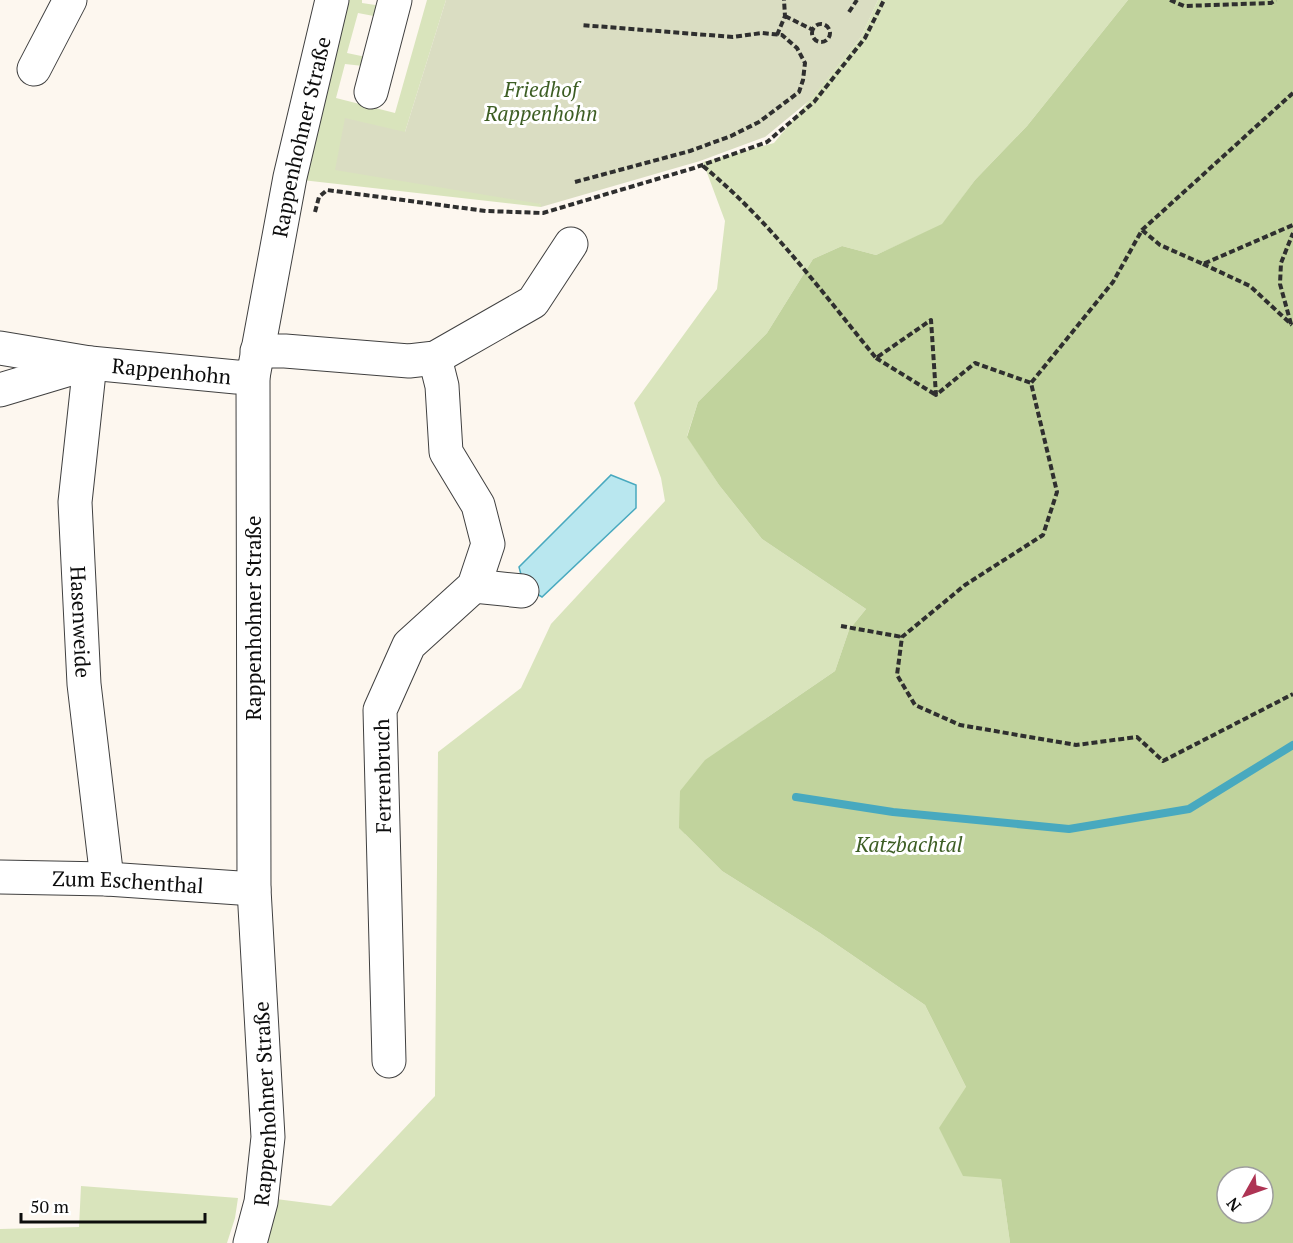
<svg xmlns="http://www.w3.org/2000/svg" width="1293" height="1243" font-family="'PT Serif',serif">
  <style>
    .green { fill: #d9e4bc }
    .forest { fill: #c1d39d; fill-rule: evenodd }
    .cemetery { fill: #daddc2 }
    .water { fill: #b9e7ef; stroke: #48a9bf; stroke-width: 1.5 }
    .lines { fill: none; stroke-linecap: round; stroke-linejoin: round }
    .stream { stroke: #48a9bf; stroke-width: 8 }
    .minor-casing { stroke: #404040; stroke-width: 35 }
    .path { stroke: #2f2f2f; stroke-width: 4; stroke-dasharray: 6 3; stroke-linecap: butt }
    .minor { stroke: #fff; stroke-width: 33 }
    .labels { text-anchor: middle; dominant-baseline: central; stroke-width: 6; stroke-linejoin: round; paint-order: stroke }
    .park-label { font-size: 21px; font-style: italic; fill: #3d5e24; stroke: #fff }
    .street-label { font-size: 21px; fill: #0d0d0d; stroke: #fff }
  </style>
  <rect width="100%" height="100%" fill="#fdf7ef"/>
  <path class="green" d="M344 0H362V3L382 6 379 17 358 13 347 53 366 57 363 66 345 64 336 98 395 113 427 0H446L405 132 541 204V207L302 180Z
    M878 0H1128L1027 126 975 180 942 225 876 255 842 246 813 259 767 333 698 402 687 436 719 485 762 539 866 609 849 630 835 671 733 741 685 834 722 871 820 933 925 1005 966 1087 1001 1179 1010 1243H261L276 1199 331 1206 435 1096 438 752 521 688 551 624 665 501 661 478 634 403 717 289 725 221 703 162 774 143 861 37Z
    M81 1186 238 1198 235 1218 227 1243H0V1229L79 1227Z"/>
  <path class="forest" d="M1128 0H1293V1243H1010L1001 1179 963 1176 939 1128 966 1087 925 1005 820 933 722 871 679 828 680 791 705 760 835 671 849 630 866 609 762 539 719 485 687 437 698 402 767 333 813 259 842 246 876 255 942 224 975 180 1027 126ZM1227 1177H1263V1213H1227Z"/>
  <path class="cemetery" d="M446 0H878L861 37 810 100 765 137 700 161 541 207V204L335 170 345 118 405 132Z"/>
  <path class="water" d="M611 475 636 485V508L542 597 524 586 519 567Z"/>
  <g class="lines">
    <path class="stream" d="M796 797 893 812 1069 829 1189 809 1293 745"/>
    <defs>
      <g id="minor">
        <path d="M34 69 70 0"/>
        <path d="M371 92 395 0"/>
        <path id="s1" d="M0 348 90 363 75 502 84 684 107 879"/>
        <path d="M257 351H285L409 361 435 358 533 302 571 244"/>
        <path id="s2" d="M0 390 90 363 236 377H253"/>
        <path d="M474 586 522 591"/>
        <path id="s3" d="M0 877 107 879 254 889"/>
        <path d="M389 1061 380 710 409 645 474 586 488 544 478 505 446 452 442 386 435 358"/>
        <path id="s4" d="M250 1243 261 1202 268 1137 254 889 253 377 290 177 332 0"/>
      </g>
    </defs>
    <use href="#minor" class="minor-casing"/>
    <path class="path" d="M1170 0 1184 6 1271 3 1276 0
      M849 12 857 0
      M785 16 813 30
      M812 33a9 9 0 1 1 18 0a9 9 0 1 1-18 0Z
      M777 35 785 16 784 0
      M1293 93 1142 230 1113 282 1031 383 1057 492 1043 535 965 585 902 637 897 675 915 705 960 725 1076 745 1137 737 1163 761 1293 694
      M703 166C771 222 821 291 876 358L931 320 936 395 975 363 1031 383
      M575 182 690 151 731 136 759 122 799 92 803 80 805 63 797 48 782 35 762 33 733 37 581 25
      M315 212 319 197 327 190 486 211 543 213 694 168 767 142 814 102 865 38 884 0
      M1142 230 1160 245 1203 264 1293 225
      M1203 264 1250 286 1292 325
      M1291 324 1280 284 1281 263 1293 233
      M876 358 936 395
      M841 626 902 637"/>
    <use href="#minor" class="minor"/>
  </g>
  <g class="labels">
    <g class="park-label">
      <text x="541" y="89">Friedhof<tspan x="541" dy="24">Rappenhohn</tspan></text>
      <text x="909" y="844">Katzbachtal</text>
    </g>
    <g class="street-label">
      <text stroke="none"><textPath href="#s4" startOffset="1113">Rappenhohner Straße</textPath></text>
      <text stroke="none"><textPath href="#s2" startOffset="176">Rappenhohn</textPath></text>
      <text transform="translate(253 618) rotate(-90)">Rappenhohner Straße</text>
      <text stroke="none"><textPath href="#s1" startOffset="351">Hasenweide</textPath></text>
      <text transform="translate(382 776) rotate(-91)">Ferrenbruch</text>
      <text stroke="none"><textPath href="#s3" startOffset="128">Zum Eschenthal</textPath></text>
      <text stroke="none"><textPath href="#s4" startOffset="141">Rappenhohner Straße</textPath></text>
    </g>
  </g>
  <g transform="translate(1245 1195) rotate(230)"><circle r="28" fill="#ffffff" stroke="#9e9e9e" stroke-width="1.5"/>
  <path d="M0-4.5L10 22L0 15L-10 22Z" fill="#ae3454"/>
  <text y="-9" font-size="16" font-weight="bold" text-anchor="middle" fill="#0d0d0d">N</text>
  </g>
  <path d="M21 1213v9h184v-9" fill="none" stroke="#0d0d0d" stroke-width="3"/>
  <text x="30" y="1213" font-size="18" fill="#0d0d0d" stroke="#ffffff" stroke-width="4.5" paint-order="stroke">50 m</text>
</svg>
